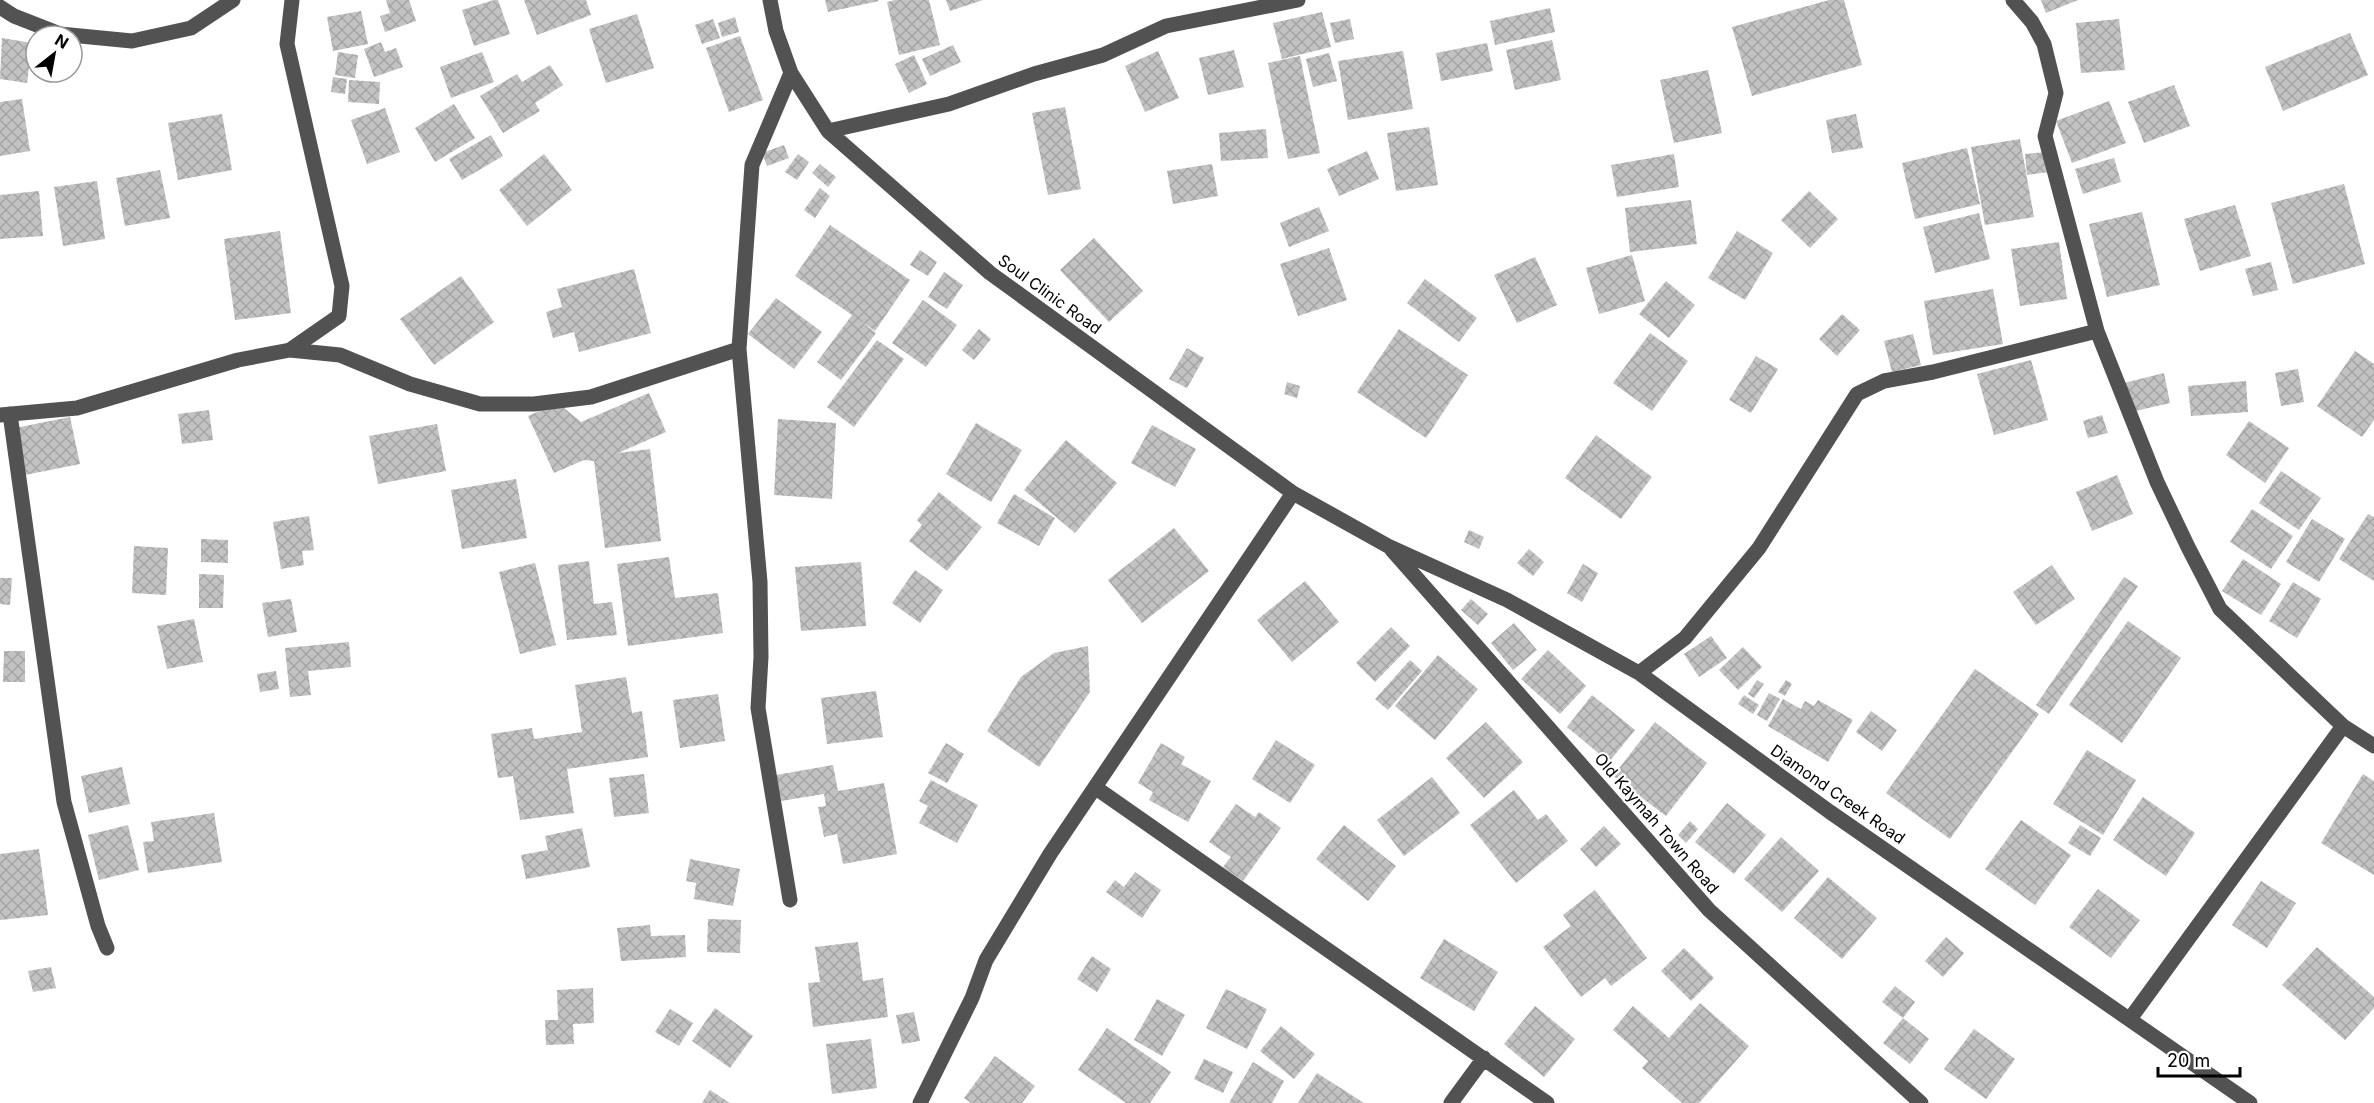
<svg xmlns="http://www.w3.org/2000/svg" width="2374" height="1103" font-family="Inter,sans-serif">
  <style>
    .building { fill: url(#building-cross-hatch) }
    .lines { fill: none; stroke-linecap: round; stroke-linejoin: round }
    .minor { stroke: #525252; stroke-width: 15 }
    .labels { text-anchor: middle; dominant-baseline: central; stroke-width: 4.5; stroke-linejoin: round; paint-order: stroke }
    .street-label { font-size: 16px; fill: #000; stroke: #fff }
  </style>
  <defs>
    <pattern id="building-cross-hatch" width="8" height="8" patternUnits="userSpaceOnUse" patternTransform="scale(1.5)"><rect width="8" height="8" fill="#c2c2c2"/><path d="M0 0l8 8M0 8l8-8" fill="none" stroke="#a5a5a5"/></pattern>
  </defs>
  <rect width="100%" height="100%" fill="#fff"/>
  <path class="building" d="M386 0H409L416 21 385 32 380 16 390 13Z
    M494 0H498L510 34 474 46 462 10Z
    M524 0H586L591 15 537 35Z
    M825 0H878L879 1 828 12Z
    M895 0H929L940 45 899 55 887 2Z
    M946 0H983L950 11Z
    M1829 0H1844L1862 65 1752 96 1732 27Z
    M2041 0H2078L2046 13Z
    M1550 8 1555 32 1495 45 1490 21Z
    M361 11 368 44 333 51 327 17Z
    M1322 12 1331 47 1282 59 1273 23Z
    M637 14 654 68 606 83 589 29Z
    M735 17 739 32 722 37 718 23Z
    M713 19 720 38 702 44 695 25Z
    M1350 19 1354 39 1335 43 1330 23Z
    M2119 19 2125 70 2081 73 2076 23Z
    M2350 33 2368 75 2283 111 2265 67Z
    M740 36 763 100 729 112 706 48Z
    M2 38 32 43 27 83 0 79Z
    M1552 40 1561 80 1515 90 1506 50Z
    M381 42 385 52 396 48 403 67 374 77 364 49Z
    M1487 43 1493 71 1441 81 1436 53Z
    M953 45 961 62 930 76 922 59Z
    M1234 50 1244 87 1208 95 1199 58Z
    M1158 51 1179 98 1145 112 1125 66Z
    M1403 51 1413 109 1348 120 1338 61Z
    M338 52 358 55 355 78 335 75Z
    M482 52 494 82 451 98 440 67Z
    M1329 53 1337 81 1313 87 1306 59Z
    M914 55 927 84 909 93 895 64Z
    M1300 56 1320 153 1288 159 1268 63Z
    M550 65 563 85 535 103 540 111 503 133 480 96 517 74 522 82Z
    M1708 70 1722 133 1674 143 1660 80Z
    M333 77 347 79 345 94 331 92Z
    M349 80 380 82 379 104 348 102Z
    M2174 85 2190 126 2144 143 2128 102Z
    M22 99 30 151 0 156V102Z
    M2109 101 2126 143 2072 163 2056 121Z
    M454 104 475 138 435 162 415 128Z
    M1065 107 1081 189 1048 195 1032 113Z
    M385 108 400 152 367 164 351 120Z
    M222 114 232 170 178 180 168 123Z
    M1856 114 1863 148 1832 153 1826 120Z
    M1429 127 1438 185 1396 191 1387 133Z
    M1266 129 1268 158 1221 161 1219 133Z
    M491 135 503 156 462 180 449 159Z
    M2020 139 2034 217 1985 225 1971 147Z
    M784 145 789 158 767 166 762 153Z
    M1967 148 1980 204 1915 219 1902 163Z
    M1367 151 1379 179 1339 196 1327 169Z
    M2047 152 2050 172 2027 175 2025 154Z
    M544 154 572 190 527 226 499 190Z
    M798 154 809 162 797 180 785 172Z
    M1674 154 1679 187 1617 197 1611 165Z
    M2114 158 2121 182 2083 194 2075 169Z
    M820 164 836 177 828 187 812 173Z
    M1212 164 1218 196 1173 204 1167 171Z
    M160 170 170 218 125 226 116 178Z
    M97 181 105 239 63 246 54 187Z
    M2344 184 2365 264 2293 284 2271 203Z
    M820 188 830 196 815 218 804 210Z
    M39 191 43 236 0 239V195Z
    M1809 191 1838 219 1810 248 1781 220Z
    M1691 200 1697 244 1630 252 1625 208Z
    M2235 205 2251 256 2200 271 2184 219Z
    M1319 207 1329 231 1289 247 1280 223Z
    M2142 212 2160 285 2107 297 2089 224Z
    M1979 213 1990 259 1935 273 1923 227Z
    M830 225 910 280 875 331 857 319 876 333 841 380 817 362 852 315 795 276Z
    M280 231 291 313 235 320 224 239Z
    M1737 231 1773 253 1745 300 1708 278Z
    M1094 238 1143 291 1109 322 1060 270Z
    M2059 242 2067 299 2020 306 2011 249Z
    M1329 248 1347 300 1298 316 1280 264Z
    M920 250 937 262 928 276 910 265Z
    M1632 255 1645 301 1599 314 1586 268Z
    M1535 257 1557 305 1517 323 1494 275Z
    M2271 262 2278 290 2253 296 2245 269Z
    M634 269 651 333 579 352 574 332 553 338 546 312 562 307 557 289Z
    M944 272 963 285 947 309 928 297Z
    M461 276 494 322 434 365 400 319Z
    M1425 279 1477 318 1459 342 1407 303Z
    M1666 281 1695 305 1669 338 1639 314Z
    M1993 289 2003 344 1933 355 1924 301Z
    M776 298 822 332 794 369 748 334Z
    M923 300 957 325 926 367 892 343Z
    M1842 314 1860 330 1837 356 1819 339Z
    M979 329 991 339 974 360 962 350Z
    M1399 329 1468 375 1426 438 1357 392Z
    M1650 333 1688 361 1652 411 1613 383Z
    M1913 334 1921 365 1892 372 1884 341Z
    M877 340 904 359 854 427 827 407Z
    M1187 348 1204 358 1187 388 1169 379Z
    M2355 351 2374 364V420L2362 437 2317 406Z
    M1756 356 1778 369 1751 413 1729 400Z
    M2031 360 2048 420 1994 435 1977 374Z
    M2298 369 2304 402 2281 406 2275 373Z
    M2164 373 2170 403 2131 412 2124 383Z
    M2246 381 2248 412 2191 416 2188 386Z
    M1287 382 1300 386 1297 398 1284 394Z
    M649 393 666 432 618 453 650 449 661 541 605 548 594 461 584 460 554 473 528 416 558 403 581 422Z
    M209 410 213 440 182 444 178 414Z
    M2102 415 2108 433 2088 438 2083 421Z
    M70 417 80 464 25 475 15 428Z
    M778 419 836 423 832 499 774 495Z
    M2249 421 2289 448 2265 483 2226 455Z
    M976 423 1022 450 991 502 946 474Z
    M437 424 446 471 378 484 369 436Z
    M1152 425 1196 449 1175 487 1131 463Z
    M1596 435 1652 477 1621 519 1565 478Z
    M1066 440 1117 483 1075 533 1024 490Z
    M2281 471 2321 498 2299 530 2259 503Z
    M2117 475 2133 514 2092 531 2076 492Z
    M516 479 527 538 462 549 451 490Z
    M939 492 982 527 947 571 909 541 922 525 917 520Z
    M1014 494 1055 518 1039 546 997 523Z
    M2252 509 2293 536 2271 569 2230 542Z
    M2368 514 2374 517V581L2339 559Z
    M309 516 314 550 302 551 304 565 281 569 273 522Z
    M2312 519 2345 539 2319 582 2286 562Z
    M1174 528 1209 571 1142 623 1108 580Z
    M1469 530 1484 537 1479 549 1464 542Z
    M201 539 228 540V563L201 562Z
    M134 546 168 548 166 595 132 593Z
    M1529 549 1544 562 1533 576 1517 563Z
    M669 557 675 598 718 593 723 633 628 646 617 564Z
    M2243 559 2281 584 2261 615 2222 591Z
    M589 561 594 604 612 602 617 635 567 640 558 565Z
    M861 562 866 626 801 631 795 567Z
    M535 563 556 645 520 654 499 572Z
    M1583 564 1598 573 1582 602 1567 593Z
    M2052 565 2075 599 2036 625 2013 592Z
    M915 570 943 590 920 623 892 603Z
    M199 574 224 575 223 608H199Z
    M2124 577 2138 586 2049 714 2036 705Z
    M0 578H12L10 605 0 604Z
    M1305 581 1339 622 1292 662 1257 620Z
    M2293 582 2321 599 2297 638 2269 621Z
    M291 599 297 632 268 637 262 603Z
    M1471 599 1488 614 1478 625 1461 610Z
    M194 619 203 662 167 669 157 626Z
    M2128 621 2181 658 2122 743 2069 705Z
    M1514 623 1537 650 1513 670 1491 643Z
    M1391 627 1410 646 1375 682 1356 663Z
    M1711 636 1727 658 1699 677 1684 654Z
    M349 642 351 667 308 671 311 695 290 697 285 648Z
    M1088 646 1090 692 1039 767 987 731 1021 677 1054 653Z
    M1743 647 1762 667 1738 690 1719 670Z
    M1548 650 1586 686 1560 714 1521 679Z
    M4 651H25V682H3Z
    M1438 655 1478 689 1435 740 1395 706Z
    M1410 660 1422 671 1388 710 1375 699Z
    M1975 669 2039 714 1950 839 1886 793Z
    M276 671 279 689 260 692 257 674Z
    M626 677 632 713 642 711 648 757 567 769 574 813 520 820 513 776 498 778 491 734 532 728 534 739 582 732 575 685Z
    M1757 680 1764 684 1754 698 1748 694Z
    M1786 680 1792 684 1785 696 1778 692Z
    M876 691 883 737 827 744 821 698Z
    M1769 693 1780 699 1767 721 1757 715Z
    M718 694 725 741 680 748 673 700Z
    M1592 695 1635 730 1609 762 1567 727Z
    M1744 695 1759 705 1753 714 1738 704Z
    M1783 699 1801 709 1805 701 1814 706 1818 700 1853 720 1828 762 1768 726Z
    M1871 711 1897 730 1882 751 1856 732Z
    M1486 722 1523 762 1484 798 1446 758Z
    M1655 722 1707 763 1666 816 1613 776Z
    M1276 740 1315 765 1290 803 1252 779Z
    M946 743 964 754 947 783 928 773Z
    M1161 743 1185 757 1181 764 1211 781 1188 822 1149 800 1153 792 1138 783Z
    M2087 750 2136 780 2103 835 2053 804Z
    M833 765 838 791 884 783 897 854 843 864 837 834 824 837 818 807 826 806 824 794 781 801 776 775Z
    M122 767 130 804 89 813 81 776Z
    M644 774 649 813 614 817 609 778Z
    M2363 774 2374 781V875L2321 843Z
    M1432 777 1460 813 1404 856 1377 820Z
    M931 780 978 805 957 843 919 823 928 806 919 801Z
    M1514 790 1538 820 1546 814 1568 841 1516 883 1470 825Z
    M2143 797 2195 833 2166 876 2113 840Z
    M1727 803 1766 835 1734 874 1695 842Z
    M1236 804 1255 817 1259 812 1281 828 1243 881 1223 867 1231 857 1209 842Z
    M214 813 222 862 148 873 143 842 154 841 151 822Z
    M2021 820 2071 855 2035 905 1985 869Z
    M1690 821 1698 829 1686 843 1678 835Z
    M128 825 139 870 99 880 88 835Z
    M1344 825 1396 866 1368 901 1316 859Z
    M2080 825 2101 838 2090 856 2068 843Z
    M1604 826 1621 844 1596 867 1580 849Z
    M582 828 590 867 526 879 521 855 548 850 545 836Z
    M1781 837 1819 871 1782 912 1744 879Z
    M39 849 48 915 0 920V854Z
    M690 859 740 869 733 906 694 899 696 883 686 881Z
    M1135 872 1161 890 1142 918 1106 892 1115 880 1124 887Z
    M1828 877 1877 918 1842 959 1794 918Z
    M2261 881 2296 903 2267 948 2232 925Z
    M2098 889 2140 920 2111 958 2069 927Z
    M1595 890 1647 958 1611 986 1605 978 1581 997 1543 947 1571 926 1563 915Z
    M708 919 741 920 740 953 707 952Z
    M650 925 651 936 685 935 686 957 621 961 617 928Z
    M1946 937 1964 953 1943 977 1925 961Z
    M1444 939 1498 972 1474 1011 1420 978Z
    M858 942 863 981 883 978 888 1017 813 1027 808 983 820 982 815 947Z
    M2317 947 2374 997V1008L2345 1040 2282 985Z
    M1684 948 1714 978 1691 1001 1661 971Z
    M1092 956 1111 969 1097 992 1077 979Z
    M51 967 56 988 33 992 28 971Z
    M1895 986 1915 1002 1903 1018 1882 1002Z
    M593 988 594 1023 573 1024 574 1044 546 1045 545 1020H558L557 990Z
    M1226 989 1267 1009 1247 1049 1206 1028Z
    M1157 999 1185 1015 1162 1056 1134 1040Z
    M1700 1003 1749 1046 1699 1103H1682L1642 1068 1648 1061 1613 1030 1633 1006 1669 1038Z
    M1535 1006 1575 1039 1544 1077 1504 1044Z
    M715 1008 753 1036 730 1068 692 1041Z
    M670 1009 693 1023 679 1046 655 1032Z
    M914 1012 920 1041 902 1044 896 1015Z
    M1903 1018 1929 1039 1910 1064 1883 1043Z
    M1281 1026 1315 1054 1294 1079 1260 1051Z
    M1107 1028 1171 1072 1150 1103H1126L1078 1070Z
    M1974 1029 2015 1059 1986 1099 1944 1069Z
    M871 1039 877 1088 832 1094 826 1044Z
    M995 1056 1035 1086 1022 1103H971L964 1098Z
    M1204 1059 1233 1072 1223 1093 1194 1079Z
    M1253 1062 1284 1081 1272 1103H1229Z
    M1317 1073 1364 1103H1298Z
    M710 1090 730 1103H702Z"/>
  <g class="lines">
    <path class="minor" d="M770 0 776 31 791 73 828 131 990 273 1293 493 1388 546 1507 600 1639 673 1830 812 2250 1103
      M2013 0 2032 22 2044 44 2056 93 2045 136 2097 331 2157 482 2188 547 2220 609 2343 726 2374 746
      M0 7 14 16 60 34 132 41 191 28 233 0
      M828 131 949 104 1034 74 1103 55 1166 26 1298 0
      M739 349 760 582 761 657 758 708 790 900
      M290 350 339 316 342 286 287 44 292 0
      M10 414 64 802 98 926 107 948
      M0 415 77 408 238 360 290 350 340 355 410 384 480 404H534L591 397 739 349 752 165 791 73
      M1392 550 1709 910 1921 1103
      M1639 673 1685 638 1759 548 1857 394 1884 381 1933 372 2097 331
      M1096 788 1547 1103
      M2130 1019 2343 726
      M920 1103 972 998 986 960 1050 854 1293 493
      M1451 1103 1484 1058"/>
  </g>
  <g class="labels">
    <g class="street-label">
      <text transform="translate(1050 294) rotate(36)">Soul Clinic Road</text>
      <text transform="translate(1838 794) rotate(35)">Diamond Creek Road</text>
      <text transform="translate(1657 823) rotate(49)">Old Kaymah Town Road</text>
    </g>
  </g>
  <g transform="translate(54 54) rotate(31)"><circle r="28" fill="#ffffff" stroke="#999999" stroke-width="1.5"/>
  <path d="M0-4.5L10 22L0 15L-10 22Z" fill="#000000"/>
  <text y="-9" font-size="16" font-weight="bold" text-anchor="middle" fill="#000000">N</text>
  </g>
  <path d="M2158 1067v9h82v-9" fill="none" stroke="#000000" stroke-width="3"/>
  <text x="2167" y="1067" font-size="18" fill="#000000" stroke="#ffffff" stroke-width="4.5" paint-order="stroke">20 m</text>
</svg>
